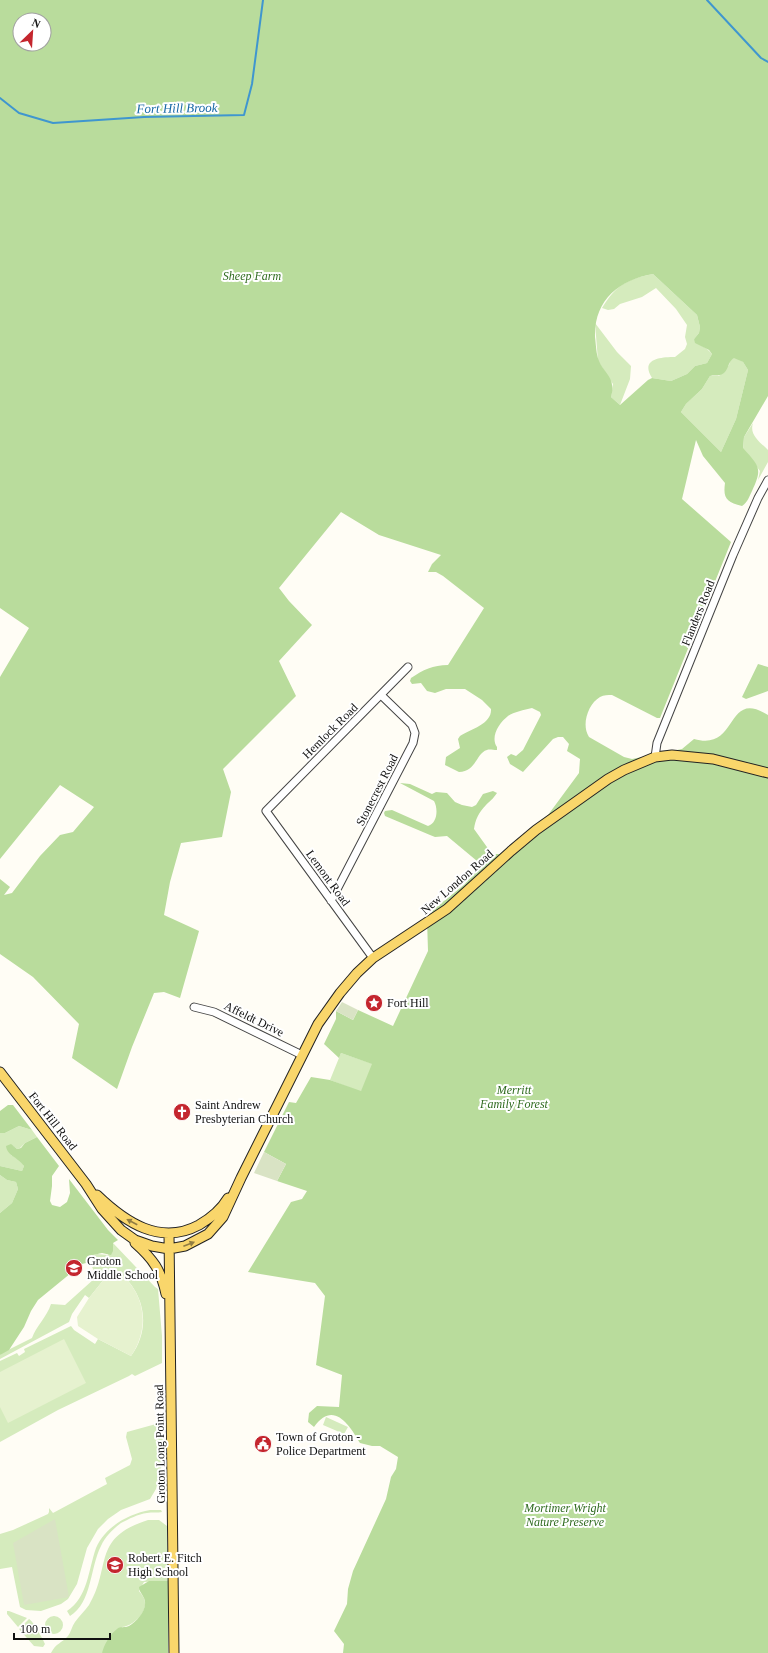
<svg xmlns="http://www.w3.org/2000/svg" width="768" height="1653" font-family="Georgia,serif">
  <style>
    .green { fill: #d5ebbd }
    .forest { fill: #b9dc9c; fill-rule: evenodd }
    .cemetery { fill: #d9e3c4 }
    .pitch { fill: #e6f2cf }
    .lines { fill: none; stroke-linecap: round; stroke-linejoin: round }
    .stream { stroke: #3f96cf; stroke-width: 2 }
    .minor-casing { stroke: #444; stroke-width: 9 }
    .major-casing { stroke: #222; stroke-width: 11 }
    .minor { stroke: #fff; stroke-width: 7 }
    .major { stroke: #f9d66b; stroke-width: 9 }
    .oneway { fill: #917d42 }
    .labels { text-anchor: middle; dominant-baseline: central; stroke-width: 4; stroke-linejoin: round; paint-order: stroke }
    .park-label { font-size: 12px; font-style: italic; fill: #2f6b1f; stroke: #fff }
    .street-label { font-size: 12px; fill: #111; stroke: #fff }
    .poi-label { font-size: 12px; fill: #111; stroke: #fff; text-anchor: start }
    .water-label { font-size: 13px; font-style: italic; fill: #1768a6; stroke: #fff }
  </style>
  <rect width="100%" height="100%" fill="#fffdf5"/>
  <path class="green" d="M653 274 697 315 700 327 699 333 694 339C699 346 707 347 712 354L707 363 695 366 687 374 671 381 652 378C640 359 660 357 675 357L685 349 687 344 685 337 687 325 676 309 656 288 642 297 620 304 614 309 608 310 602 308C616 285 627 279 653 274Z
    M595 323 617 352 631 366 630 379 620 405 611 397 613 384 598 361Z
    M734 357 743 362 748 370 736 419 721 452 681 412 686 404 702 389 710 376H719L729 365 731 359Z
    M753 423C749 435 760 442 768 450V462L758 480 760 471 743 449 744 437Z
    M341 1053 373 1064 361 1092 330 1080Z
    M19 1126 32 1130 37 1137 25 1143 20 1148 17 1149 13 1146 11 1155 20 1160 24 1166 22 1171 0 1166V1133H5Z
    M0 1175 7 1180 16 1182 18 1189 12 1203 0 1213Z
    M113 1243 155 1287 158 1289 162 1336V1363L135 1376 132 1374 129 1376 58 1410 0 1442V1361L17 1353 19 1356 25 1352 24 1349 71 1326 74 1330 95 1344 98 1339 131 1356C153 1326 144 1288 113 1268L89 1298 85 1295 72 1314 69 1322 0 1359V1355L2 1353 32 1338C36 1326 47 1317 51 1304L65 1305 94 1279 96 1276 90 1262 93 1255 97 1254 108 1255Z
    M326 1417 348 1427 344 1434 323 1425Z
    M156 1424H162L163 1426V1460L156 1489 150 1499 121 1510 108 1519 98 1529 87 1548 77 1584 68 1599 61 1604 41 1611 26 1610 20 1607 12 1567 0 1569V1534L13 1530 48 1514 49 1512V1508L53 1513 107 1484 105 1478 130 1465 132 1459 126 1437 127 1432Z
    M150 1510H161L162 1512C158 1513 152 1512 147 1513 138 1514 129 1519 121 1523 113 1529 105 1537 101 1546 90 1567 92 1603 70 1616L67 1611C88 1597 88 1571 96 1548 105 1527 128 1514 150 1510Z
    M148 1520H159L167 1526 168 1581 144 1582 139 1591C142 1595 145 1598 145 1603 146 1614 132 1626 122 1627L102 1653H51C56 1643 62 1643 68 1636 71 1632 72 1626 75 1622 79 1616 85 1611 89 1605 112 1567 91 1538 148 1520Z
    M7 1611H9L27 1618 18 1627 7 1614Z
    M45 1625a9 9 0 1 1 18 0a9 9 0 1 1-18 0Z
    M29 1619C33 1621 43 1639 45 1644L43 1647 34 1646 19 1629Z"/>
  <path class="forest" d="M0 0H768V396L744 437 743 448C759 466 763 468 752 491 749 497 748 502 742 506 726 502 723 498 725 483L703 456 696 440 682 499 731 542 660 718H657L612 695C608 695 604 695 600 697 588 704 581 725 589 737L624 757 632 759 682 749 694 739C739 752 725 688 768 715V1653H343L344 1644 334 1631 347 1604 348 1589 353 1571 386 1499 391 1477 396 1469 398 1457 380 1446H372L360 1443C349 1424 333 1400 314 1427L308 1422 309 1413 317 1406 339 1407 342 1375 316 1365 325 1296 315 1283 248 1272 291 1202 302 1199 307 1191 277 1181 286 1164 264 1152 289 1102 296 1103 311 1077 330 1080 361 1091 372 1064 341 1053 339 1058 324 1044 336 1019V1011L353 1020 358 1010 393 1026 428 951 427 919 434 909 465 884 477 868V861L447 836 435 837 430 835 385 816 384 813 385 811 392 810 428 826C438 823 438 808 434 801L400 783 410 784 432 794 436 792 447 793 455 802 462 805 472 807 476 805 483 794 493 791 497 793C493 799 490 801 486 805 479 812 475 820 474 829L492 854H500L548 815 579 773 580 759 567 751 569 744 563 737H558L553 739 523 772 510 764 507 757 511 754 516 756 523 750 541 715 540 712 532 708C524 710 514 712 508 716 499 723 490 737 497 747V750C493 750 489 749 487 750 476 753 477 771 459 772L445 765 446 757 460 748 458 739 460 736C471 729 492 724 491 709L482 700 465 689H446L435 693 427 691 421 683 412 684 410 681 411 678C423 670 433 665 448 665L484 608 443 576 436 572H428L432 564 441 555 379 535 341 512 279 588 289 601 312 625 279 661 296 696 223 769 231 792 222 837 181 843 170 882 164 915 199 931 180 998 164 992 154 993 132 1047 117 1089 72 1058 79 1024 33 977 0 954V879L10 887 4 895 12 893 40 856 60 835 73 832 94 807 60 785 0 859V677L29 628 0 608ZM20 20H44V44H20ZM653 274 697 315 700 327 699 333 694 339 695 343 709 350 712 354 707 363 695 366 687 374 671 381 652 378 648 380 620 405 611 397C612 393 613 389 612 385 612 377 602 369 599 361 596 354 596 344 595 337 594 300 619 280 653 274ZM734 358 743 362 748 370 736 419 721 452 681 412 686 404 702 389 710 376C713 375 717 376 720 375 729 373 727 362 734 358Z
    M758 664 768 667V691L746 699 742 697Z
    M8 1105H13L32 1130 19 1126 5 1133H0V1111Z
    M37 1137 59 1166 52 1176V1186L50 1201 52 1205 60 1207 67 1202 70 1193 69 1179 108 1230 118 1240 113 1243V1251L111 1255 102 1253 93 1255 90 1262 82 1264 38 1300 31 1311 24 1327 9 1350 0 1355V1213L12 1203 18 1189 16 1182 7 1180 0 1175V1166L22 1171 24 1166C18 1157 7 1156 6 1146L11 1144 17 1149 21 1148 25 1143Z
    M149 1581H168V1653H102C104 1645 110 1634 117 1629 120 1626 125 1628 129 1626 136 1622 145 1612 145 1604 146 1597 139 1593 139 1587Z"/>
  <path class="cemetery" d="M342 1002 358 1010 353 1020 336 1011Z
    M264 1152 286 1164 277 1181 254 1173Z
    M55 1519 69 1597 24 1605 13 1543Z"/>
  <path class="pitch" d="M113 1268C144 1288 152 1325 131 1356L98 1339 78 1326 77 1317 89 1298Z
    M64 1339 86 1383 8 1423 0 1407V1372Z"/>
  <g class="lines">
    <path class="stream" d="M707 0 761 58 768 62
      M0 98 19 113 53 123 144 117 244 115 252 84 263 0"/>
    <defs>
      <path id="minor" d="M655 757 657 743 733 555 758 498 768 480
        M331 901 413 743 415 733 412 725 381 695
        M373 958 266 811 408 667
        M194 1007 214 1012 302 1055"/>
      <path id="major" d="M0 1072 86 1184 102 1209 121 1230 135 1240 152 1246 169 1249 185 1246 208 1234 223 1217 241 1178 318 1024 340 993 357 973 373 958 447 909 511 851 536 830 608 779 624 770 655 757 672 755 713 759 768 773
        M97 1195C125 1222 160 1246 199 1225 211 1218 221 1210 228 1198
        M169 1234 174 1653
        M135 1243C153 1259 161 1270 166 1294"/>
    </defs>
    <use href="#minor" class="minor-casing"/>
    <use href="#major" class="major-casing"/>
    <use href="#minor" class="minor"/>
    <use href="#major" class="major"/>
  </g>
  <defs><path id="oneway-solid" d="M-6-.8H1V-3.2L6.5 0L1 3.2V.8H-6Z"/></defs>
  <g class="oneway">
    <use href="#oneway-solid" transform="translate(132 1222) rotate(-152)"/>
    <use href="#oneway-solid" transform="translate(189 1244) rotate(-21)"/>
  </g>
  <defs>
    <symbol id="sight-disc" viewBox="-11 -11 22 22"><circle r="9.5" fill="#c4262e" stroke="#fff"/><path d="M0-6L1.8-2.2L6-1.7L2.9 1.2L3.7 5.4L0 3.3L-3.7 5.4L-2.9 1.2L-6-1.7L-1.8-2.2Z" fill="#fff"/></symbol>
    <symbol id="church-disc" viewBox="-11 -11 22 22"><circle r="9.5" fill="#c4262e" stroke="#fff"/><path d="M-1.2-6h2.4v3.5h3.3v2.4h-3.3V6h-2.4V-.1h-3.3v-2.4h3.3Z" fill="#fff"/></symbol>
    <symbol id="school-disc" viewBox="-11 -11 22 22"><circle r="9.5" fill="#c4262e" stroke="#fff"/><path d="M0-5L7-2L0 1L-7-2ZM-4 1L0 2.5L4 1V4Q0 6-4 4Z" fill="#fff"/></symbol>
    <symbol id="civic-disc" viewBox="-11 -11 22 22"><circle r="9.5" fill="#c4262e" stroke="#fff"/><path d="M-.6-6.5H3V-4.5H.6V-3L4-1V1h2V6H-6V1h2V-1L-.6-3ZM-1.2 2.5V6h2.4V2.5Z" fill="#fff"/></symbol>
  </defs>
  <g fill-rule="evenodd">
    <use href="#sight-disc" x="364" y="993" width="20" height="20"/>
    <use href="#church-disc" x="172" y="1102" width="20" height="20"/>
    <use href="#school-disc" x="64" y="1258" width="20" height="20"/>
    <use href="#civic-disc" x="253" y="1434" width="20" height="20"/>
    <use href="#school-disc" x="105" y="1555" width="20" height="20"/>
  </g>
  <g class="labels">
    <g class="park-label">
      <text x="252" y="276">Sheep Farm</text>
      <text x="514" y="1090">Merritt<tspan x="514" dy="14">Family Forest</tspan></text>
      <text x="565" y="1508">Mortimer Wright<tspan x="565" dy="14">Nature Preserve</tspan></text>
    </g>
    <g class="street-label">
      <text transform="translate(698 613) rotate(-68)">Flanders Road</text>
      <text transform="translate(330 731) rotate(-45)">Hemlock Road</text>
      <text transform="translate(377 790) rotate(-63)">Stonecrest Road</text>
      <text transform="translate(328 878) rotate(54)">Lemont Road</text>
      <text transform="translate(457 882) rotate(-41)">New London Road</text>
      <text transform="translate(254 1019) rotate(26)">Affeldt Drive</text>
      <text transform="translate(53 1121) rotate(52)">Fort Hill Road</text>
      <text transform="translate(160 1444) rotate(-91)">Groton Long Point Road</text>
    </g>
    <g class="poi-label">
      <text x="387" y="1003">Fort Hill</text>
      <text x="195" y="1105">Saint Andrew<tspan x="195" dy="14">Presbyterian Church</tspan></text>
      <text x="87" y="1261">Groton<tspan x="87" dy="14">Middle School</tspan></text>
      <text x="276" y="1437">Town of Groton -<tspan x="276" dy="14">Police Department</tspan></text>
      <text x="128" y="1558">Robert E. Fitch<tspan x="128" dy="14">High School</tspan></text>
    </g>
    <g class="water-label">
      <text transform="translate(177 108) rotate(-1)">Fort Hill Brook</text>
    </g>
  </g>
  <g transform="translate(32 32) rotate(25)"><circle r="19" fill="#ffffff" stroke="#a0a0a0"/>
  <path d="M0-3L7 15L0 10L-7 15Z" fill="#c4262e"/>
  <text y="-6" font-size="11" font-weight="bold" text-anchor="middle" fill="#111111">N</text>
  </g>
  <path d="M14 1633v6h96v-6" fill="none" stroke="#111111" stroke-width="2"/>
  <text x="20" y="1633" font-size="12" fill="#111111" stroke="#ffffff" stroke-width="3" paint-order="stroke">100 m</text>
</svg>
